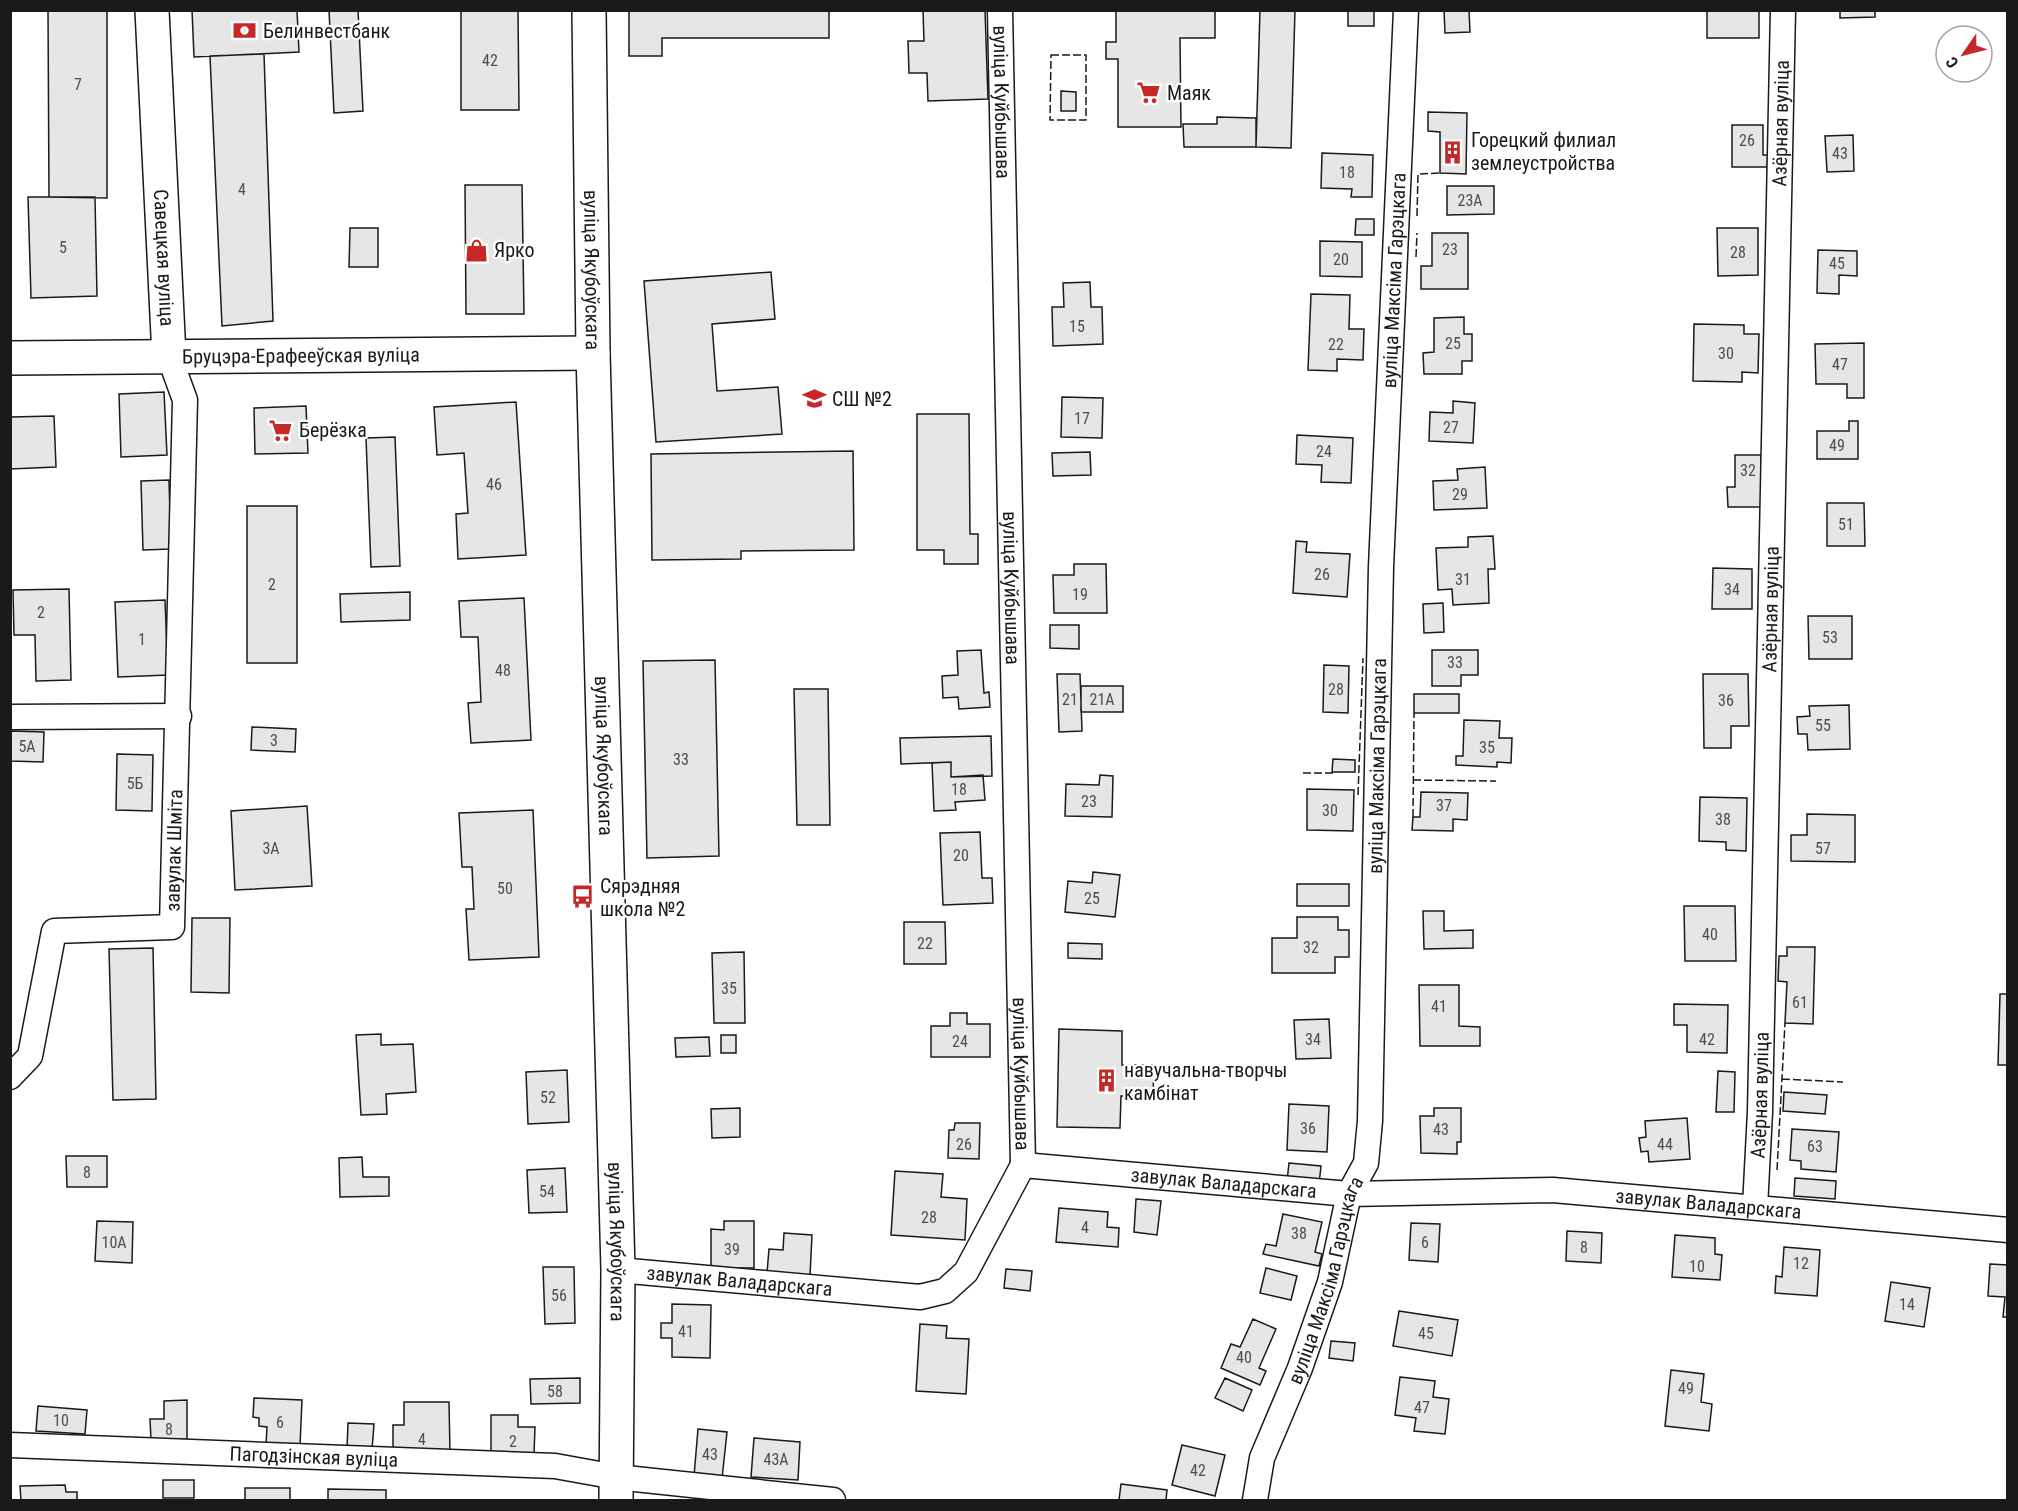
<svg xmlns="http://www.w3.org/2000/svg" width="2018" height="1511" font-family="'Roboto Condensed',sans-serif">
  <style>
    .building { fill: #e6e6e6; stroke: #1a1a1a; stroke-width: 1.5 }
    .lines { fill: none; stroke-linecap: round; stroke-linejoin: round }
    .street-casing { stroke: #1a1a1a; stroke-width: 27 }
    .secondary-casing { stroke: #1a1a1a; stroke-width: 36 }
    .primary-casing { stroke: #1a1a1a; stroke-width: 36 }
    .street { stroke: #fff; stroke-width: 24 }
    .secondary { stroke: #fff; stroke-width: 33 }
    .primary { stroke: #fff; stroke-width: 33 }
    .fence { stroke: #1a1a1a; stroke-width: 1.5; stroke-dasharray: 8 3; stroke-linecap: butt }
    .labels { text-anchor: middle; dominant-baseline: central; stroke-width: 4.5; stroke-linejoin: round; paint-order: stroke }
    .number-label { font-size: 16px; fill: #4d4d4d }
    .poi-label { font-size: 20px; fill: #1a1a1a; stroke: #fff; text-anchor: start }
    .street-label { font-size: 20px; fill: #1a1a1a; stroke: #fff }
  </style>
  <rect width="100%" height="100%" fill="#fff"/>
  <path class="building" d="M48 10H107V198L49 197Z
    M192 10H297L299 52 194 57Z
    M329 10H358L363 111 334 113Z
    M461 10H518L519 110H461Z
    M629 10H829V38H662V56H629Z
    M923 10H985L988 99 928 101 927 73H909L908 41H924Z
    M1116 10H1215V38H1180L1181 127H1118V59H1106V42H1116Z
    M1260 10H1295L1291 148 1256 147Z
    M1444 10H1469L1470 32 1445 33Z
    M1707 10H1759V38H1707Z
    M1840 10H1875V17L1840 18Z
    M1348 11H1374V26H1348Z
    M264 54 273 321 222 326 210 56Z
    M1061 91 1076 92V111H1061Z
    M1428 112 1467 113 1466 174 1440 173V132L1428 131Z
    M1217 117 1256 118V147H1184L1183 124H1217Z
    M1732 125H1763V155H1768L1767 167H1732Z
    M1853 135 1854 171 1827 172 1825 136Z
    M1322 153 1373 155 1372 197H1351L1352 189 1321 188Z
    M465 185H522L524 314H466Z
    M1447 186H1494V214L1447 215Z
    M28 197H95L97 296 31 298Z
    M1356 219H1374V235H1355Z
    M350 228H378V267H349Z
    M1717 228H1758V275L1718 276Z
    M1432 233H1468V289H1421V266H1432Z
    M1320 241 1362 242V277L1320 276Z
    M1818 250 1857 251V276L1839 275V294L1817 293Z
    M771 272 775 319 712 324 717 391 778 387 782 434 656 442 644 281Z
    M1090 282 1091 307H1102L1103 344 1053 346 1052 307H1064L1063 283Z
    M1311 294 1350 295 1349 329H1364L1363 360 1337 359V371L1308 370Z
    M1464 317V334H1472V361H1462V374H1424L1423 353 1434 352V318Z
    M1694 324 1744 325V334H1759L1758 373 1742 372V382L1693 381Z
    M1864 343V398H1847V384H1816L1815 344Z
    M164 392 167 455 121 457 119 394Z
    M1062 397 1103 398 1102 438 1061 437Z
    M1453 401 1475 403 1473 443 1429 441 1430 412 1453 413Z
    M516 402 526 555 458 559 456 514 468 513 464 453 437 455 434 407Z
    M306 406 308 453 255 454 254 408Z
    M917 414H969L970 534H978V564H944V550H917Z
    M54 416 56 467 10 469V417Z
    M1849 421H1858V459H1817V431H1849Z
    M1297 435 1353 438 1351 483 1321 482 1322 465 1296 464Z
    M395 437 400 566 371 567 366 438Z
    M853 451 854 550 741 551V559L652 560 651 454Z
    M1090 452 1091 475 1053 476 1052 453Z
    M1735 455H1761V486H1764V507H1728L1727 487H1735Z
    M1485 467 1487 508 1434 510 1433 481 1458 480 1457 469Z
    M169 480 171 549 143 550 141 481Z
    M1827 503H1864L1865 546H1827Z
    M247 506H297V663H247Z
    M1493 536 1495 569H1488L1489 603 1453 605 1452 589 1438 590 1436 548 1468 547V537Z
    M1296 541 1307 542 1306 552 1350 554 1347 597 1293 593Z
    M1074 564H1106L1107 613H1054L1053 575H1074Z
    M1713 568 1752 569V609H1712Z
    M69 589 71 680 36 681 35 635H14L13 590Z
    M410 592V620L341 622 340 594Z
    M524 598 531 740 471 743 468 703 481 702 478 637H461L459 601Z
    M165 600 168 675 118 677 115 602Z
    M1443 603 1444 632 1424 633 1423 604Z
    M1808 616H1852V659H1809Z
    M1050 625H1079V649L1050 648Z
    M981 650 984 693 989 692 990 707 959 709 958 697 943 698 942 676 958 675 957 651Z
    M1432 650H1478V675H1461V686H1432Z
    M715 660 719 856 647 858 643 661Z
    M1324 665 1349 666 1348 713 1323 712Z
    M1057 674H1080L1082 731 1059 732Z
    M1703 674H1748L1749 726H1731V748H1704Z
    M1081 686H1123V712H1081Z
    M794 689H828L830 825H797Z
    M1414 694H1459V713H1414Z
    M1849 705 1850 749 1808 750 1807 734H1798L1797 717 1810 716 1809 706Z
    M1464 720 1500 721 1499 738H1512L1511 763 1497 762V767L1456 765V756H1463Z
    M252 727 296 729 295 752 251 750Z
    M10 731 44 732 43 762 10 761Z
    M991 736 992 776 951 777V762L901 764 900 738Z
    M117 754 153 755 152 811 116 810Z
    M1333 759 1355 760V772H1332Z
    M951 762V777L983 775 985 800 955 802 956 810 934 811 932 763Z
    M1100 775 1113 776 1112 817 1065 816 1066 784 1099 785Z
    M1307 789 1354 790 1353 831 1307 830Z
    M1421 792 1468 793 1467 820 1453 819V831L1412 830 1413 817H1420Z
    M1700 797 1747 798 1746 851 1726 850V842L1699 841Z
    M307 806 312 886 235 890 231 811Z
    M533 810 539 957 469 960 466 909H474L472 867H462L459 813Z
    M1807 814 1855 815V862L1791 861V835H1807Z
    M980 832 982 878H992L993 903 943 905 940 833Z
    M1093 872 1120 875 1115 917 1065 912 1068 881 1092 883Z
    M1297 884H1349V906H1297Z
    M1684 906H1735L1736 961H1685Z
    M1423 911H1444V931L1473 930V948L1424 949Z
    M1297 917H1338V930H1349V957H1335V973H1272V938H1297Z
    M192 918H230L229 993 191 992Z
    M904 922H945L946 964H904Z
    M1068 943 1102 944V959L1068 958Z
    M1787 947H1815L1813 1024 1785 1023 1787 982 1778 981 1779 956H1787Z
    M153 948 156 1099 113 1100 109 949Z
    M744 952 745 1023H714L712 953Z
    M1419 985H1459V1026L1480 1027V1046H1420Z
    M2000 994H2008V1065H1998Z
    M1674 1004 1728 1005 1727 1053 1687 1052V1025H1674Z
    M950 1013H967V1024H990V1057H931V1026H950Z
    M1329 1019 1331 1058 1296 1059 1294 1020Z
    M1059 1029 1122 1031V1065H1154L1153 1096H1121L1120 1128 1057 1127Z
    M381 1034V1045L413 1044 416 1092 386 1094 387 1114 361 1115 356 1035Z
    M721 1035H736V1053H721Z
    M709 1037 710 1056 676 1057 675 1038Z
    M567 1070 569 1122 528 1124 526 1072Z
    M1718 1071 1735 1072 1734 1112H1716Z
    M1784 1092 1827 1095 1825 1114 1783 1111Z
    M1289 1104 1329 1106 1327 1152 1287 1150Z
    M740 1108V1137L712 1138 711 1109Z
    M1434 1108H1461V1142H1457V1154L1421 1153 1420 1116H1434Z
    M1687 1118 1690 1159 1649 1162 1648 1151 1641 1152 1639 1138 1646 1137 1645 1121Z
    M955 1123H980L979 1159 948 1158 949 1130H954Z
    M1792 1129 1839 1132 1836 1172 1801 1169V1161L1790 1160Z
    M66 1156H107V1187H67Z
    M362 1157 363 1177H389V1196L340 1197 339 1158Z
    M1289 1163 1321 1166 1319 1184 1287 1181Z
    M565 1168 567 1212 529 1213 527 1170Z
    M895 1171 943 1174 941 1197 967 1199 965 1240 891 1235Z
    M1795 1178 1836 1181 1835 1199 1794 1196Z
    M1136 1199 1161 1201 1157 1235 1134 1232Z
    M1059 1208 1108 1212 1107 1227 1119 1228 1118 1247 1056 1242Z
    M1283 1214 1322 1222 1315 1252 1322 1254 1319 1266 1263 1254 1266 1244 1276 1246Z
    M97 1221 133 1222 132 1263 95 1261Z
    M724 1221H754V1268H711V1229L724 1230Z
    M1411 1223 1440 1224 1438 1262 1409 1260Z
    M1567 1231 1602 1233 1601 1263 1566 1261Z
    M784 1233 812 1235 810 1276 767 1273 769 1249 783 1250Z
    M1675 1235 1715 1238V1254L1722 1255 1720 1280 1672 1277Z
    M1784 1247 1820 1250 1817 1296 1775 1293 1776 1276 1782 1277Z
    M1990 1264 2008 1265V1317H2003L2005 1297 1988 1296Z
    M543 1267H574L575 1323 545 1324Z
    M1266 1268 1297 1276 1291 1300 1260 1293Z
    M1006 1269 1032 1271 1030 1291 1004 1288Z
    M1891 1282 1930 1288 1924 1327 1885 1321Z
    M672 1304 711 1305 710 1358 672 1357V1338H661V1323H672Z
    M1399 1311 1458 1320 1452 1356 1393 1346Z
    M1253 1319 1276 1329 1259 1368 1266 1371 1260 1385 1221 1368 1231 1344 1240 1347Z
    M920 1324 947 1326 946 1338 969 1339 966 1394 916 1391Z
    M1331 1341 1355 1343 1353 1361 1329 1358Z
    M1671 1370 1704 1374 1701 1402 1712 1404 1709 1431 1665 1426Z
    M1400 1377 1435 1381 1433 1397 1449 1399 1445 1434 1414 1431 1416 1418 1395 1415Z
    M580 1378V1403L531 1404 530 1379Z
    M1225 1378 1252 1390 1243 1411 1215 1398Z
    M254 1398 302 1400 300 1446 266 1445 267 1427 259 1426V1418L253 1417Z
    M187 1400V1439L151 1440 150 1419H164V1401Z
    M404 1402H449L450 1453 393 1454V1425H404Z
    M38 1406 87 1410 85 1434 36 1431Z
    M491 1415H518V1427H535L534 1454H491Z
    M348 1423 374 1424 372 1450 347 1449Z
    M698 1429 727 1432 722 1479 694 1476Z
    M754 1438 800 1442 798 1480 751 1477Z
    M1182 1445 1225 1455 1215 1496 1172 1485Z
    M163 1480H194V1498H163Z
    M1121 1484 1167 1490 1166 1500H1119Z
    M65 1485 66 1492H77V1500H21L20 1486Z
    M245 1488H290V1500H245Z
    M328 1489 386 1490V1500H328Z"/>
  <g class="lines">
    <defs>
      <g id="street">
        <path id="s1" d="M1000 10 1023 1165"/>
        <path d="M10 717 179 716"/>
        <path id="s2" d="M10 1077 30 1056 54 931 172 927 185 400 169 356"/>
        <path id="s3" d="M1755 1207 1760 1112 1783 10"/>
        <path id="s4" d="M618 1270 920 1297 945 1291 966 1272 1023 1165 1349 1194 1553 1190 2008 1230"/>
        <path id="s5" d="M10 1445 555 1466 616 1477 833 1500"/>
        <path id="s6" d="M1255 1500 1262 1458 1300 1368 1330 1282 1349 1194 1366 1163 1370 1121 1381 567 1406 10"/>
      </g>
      <g id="secondary">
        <path id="s7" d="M152 10 169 356"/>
      </g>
      <g id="primary">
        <path id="s8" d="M589 10 593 353 618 1270 616 1500"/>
        <path id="s9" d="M10 358 593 353"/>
      </g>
    </defs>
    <use href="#street" class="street-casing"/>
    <use href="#secondary" class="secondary-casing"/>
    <use href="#primary" class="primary-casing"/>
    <use href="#street" class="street"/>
    <use href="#secondary" class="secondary"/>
    <use href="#primary" class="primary"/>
    <path class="fence" d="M1051 55H1086V120H1050Z
      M1417 216 1418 174 1440 173
      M1416 257 1417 233
      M1303 773H1335
      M1413 780 1496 781
      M1358 795 1363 658
      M1413 817 1414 713
      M1782 1079 1843 1082
      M1777 1170 1785 1023"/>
  </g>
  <defs>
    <symbol id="bank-bare" viewBox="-9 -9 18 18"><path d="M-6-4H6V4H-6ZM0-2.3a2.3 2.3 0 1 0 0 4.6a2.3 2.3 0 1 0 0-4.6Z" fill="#c62828" stroke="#fff" stroke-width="2.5" paint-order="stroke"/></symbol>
    <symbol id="supermarket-bare" viewBox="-9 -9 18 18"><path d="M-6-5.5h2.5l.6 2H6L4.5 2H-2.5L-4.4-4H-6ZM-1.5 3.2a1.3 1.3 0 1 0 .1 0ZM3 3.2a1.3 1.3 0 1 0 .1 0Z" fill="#c62828" stroke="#fff" stroke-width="2.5" paint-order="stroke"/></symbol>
    <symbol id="building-bare" viewBox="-9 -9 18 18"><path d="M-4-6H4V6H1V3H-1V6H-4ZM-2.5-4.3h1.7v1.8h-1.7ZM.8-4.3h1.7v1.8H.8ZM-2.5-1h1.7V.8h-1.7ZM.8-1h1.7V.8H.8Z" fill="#c62828" stroke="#fff" stroke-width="2.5" paint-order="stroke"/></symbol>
    <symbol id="shop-bare" viewBox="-9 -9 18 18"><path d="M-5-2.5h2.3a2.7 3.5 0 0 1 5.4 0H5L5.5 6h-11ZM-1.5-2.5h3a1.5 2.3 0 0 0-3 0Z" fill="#c62828" stroke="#fff" stroke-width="2.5" paint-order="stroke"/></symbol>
    <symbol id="school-bare" viewBox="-9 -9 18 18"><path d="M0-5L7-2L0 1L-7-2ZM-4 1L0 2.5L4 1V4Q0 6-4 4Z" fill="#c62828" stroke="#fff" stroke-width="2.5" paint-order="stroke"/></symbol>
    <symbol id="bus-bare" viewBox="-9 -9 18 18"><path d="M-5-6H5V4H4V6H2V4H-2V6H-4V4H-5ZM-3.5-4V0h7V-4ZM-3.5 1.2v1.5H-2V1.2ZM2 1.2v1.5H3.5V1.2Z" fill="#c62828" stroke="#fff" stroke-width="2.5" paint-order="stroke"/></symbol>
  </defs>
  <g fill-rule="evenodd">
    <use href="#bank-bare" x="228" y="14" width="33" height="33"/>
    <use href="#supermarket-bare" x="1132" y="76" width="33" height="33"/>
    <use href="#building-bare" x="1436" y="136" width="33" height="33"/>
    <use href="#shop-bare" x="460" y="234" width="33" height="33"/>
    <use href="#school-bare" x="798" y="382" width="33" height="33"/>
    <use href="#supermarket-bare" x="264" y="414" width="33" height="33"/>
    <use href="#bus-bare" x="566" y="880" width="33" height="33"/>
    <use href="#building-bare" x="1090" y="1064" width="33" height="33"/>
  </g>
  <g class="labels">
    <g class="number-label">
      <text x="490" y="60">42</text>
      <text x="78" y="84">7</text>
      <text x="1747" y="140">26</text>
      <text x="1840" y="153">43</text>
      <text x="1347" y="172">18</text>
      <text x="242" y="189">4</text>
      <text x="1470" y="200">23А</text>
      <text x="63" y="247">5</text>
      <text x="1450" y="249">23</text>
      <text x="1738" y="252">28</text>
      <text x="1341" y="259">20</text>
      <text x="1837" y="263">45</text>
      <text x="1077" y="326">15</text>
      <text x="1453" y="343">25</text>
      <text x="1336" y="344">22</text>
      <text x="1726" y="353">30</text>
      <text x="1840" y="364">47</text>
      <text x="1082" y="418">17</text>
      <text x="1451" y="427">27</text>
      <text x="1837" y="445">49</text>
      <text x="1324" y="451">24</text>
      <text x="1748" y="470">32</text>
      <text x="494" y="484">46</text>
      <text x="1460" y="494">29</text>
      <text x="1846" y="524">51</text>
      <text x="1322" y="574">26</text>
      <text x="1463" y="579">31</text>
      <text x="272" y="584">2</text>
      <text x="1732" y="589">34</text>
      <text x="1080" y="594">19</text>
      <text x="41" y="612">2</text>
      <text x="1830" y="637">53</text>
      <text x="142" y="639">1</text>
      <text x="1455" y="662">33</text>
      <text x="503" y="670">48</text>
      <text x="1336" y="689">28</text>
      <text x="1070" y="699">21</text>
      <text x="1102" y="699">21А</text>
      <text x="1726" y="700">36</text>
      <text x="1823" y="725">55</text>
      <text x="274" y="740">3</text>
      <text x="27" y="746">5А</text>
      <text x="1487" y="747">35</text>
      <text x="681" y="759">33</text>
      <text x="135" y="783">5Б</text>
      <text x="959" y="789">18</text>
      <text x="1089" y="801">23</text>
      <text x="1444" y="805">37</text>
      <text x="1330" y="810">30</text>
      <text x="1723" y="819">38</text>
      <text x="271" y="848">3А</text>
      <text x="1823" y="848">57</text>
      <text x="961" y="855">20</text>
      <text x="505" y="888">50</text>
      <text x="1092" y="898">25</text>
      <text x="1710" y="934">40</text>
      <text x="925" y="943">22</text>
      <text x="1311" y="947">32</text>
      <text x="729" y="988">35</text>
      <text x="1800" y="1002">61</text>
      <text x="1439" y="1006">41</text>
      <text x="1313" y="1039">34</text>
      <text x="1707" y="1039">42</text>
      <text x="960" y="1041">24</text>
      <text x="548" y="1097">52</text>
      <text x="1308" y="1128">36</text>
      <text x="1441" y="1129">43</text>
      <text x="964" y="1144">26</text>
      <text x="1665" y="1144">44</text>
      <text x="1815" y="1146">63</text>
      <text x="87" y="1172">8</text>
      <text x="547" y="1191">54</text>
      <text x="929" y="1217">28</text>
      <text x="1085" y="1227">4</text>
      <text x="1299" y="1233">38</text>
      <text x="114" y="1242">10А</text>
      <text x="1425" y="1242">6</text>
      <text x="1584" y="1247">8</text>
      <text x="732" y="1249">39</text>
      <text x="1801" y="1263">12</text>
      <text x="1697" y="1266">10</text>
      <text x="559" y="1295">56</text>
      <text x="1907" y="1304">14</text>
      <text x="686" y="1331">41</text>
      <text x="1426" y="1333">45</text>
      <text x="1244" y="1357">40</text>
      <text x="1686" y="1388">49</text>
      <text x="555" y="1391">58</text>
      <text x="1422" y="1407">47</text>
      <text x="61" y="1420">10</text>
      <text x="280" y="1422">6</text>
      <text x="169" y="1429">8</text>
      <text x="422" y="1439">4</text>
      <text x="513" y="1441">2</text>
      <text x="710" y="1454">43</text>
      <text x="776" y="1459">43А</text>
      <text x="1198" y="1470">42</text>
    </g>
    <g class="poi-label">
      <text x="263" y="31">Белинвестбанк</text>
      <text x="1167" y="93">Маяк</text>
      <text x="1471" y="140">Горецкий филиал<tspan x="1471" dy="23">землеустройства</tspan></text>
      <text x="494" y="250">Ярко</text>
      <text x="832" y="399">СШ №2</text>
      <text x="299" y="430">Берёзка</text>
      <text x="600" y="886">Сярэдняя<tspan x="600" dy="23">школа №2</tspan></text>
      <text x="1124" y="1070">навучальна-творчы<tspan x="1124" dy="23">камбінат</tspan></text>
    </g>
    <g class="street-label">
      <text stroke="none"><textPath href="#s1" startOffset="92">вуліца Куйбышава</textPath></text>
      <text stroke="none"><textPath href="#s3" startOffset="1084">Азёрная вуліца</textPath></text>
      <text stroke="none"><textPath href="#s7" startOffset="248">Савецкая вуліца</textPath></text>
      <text stroke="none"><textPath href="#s8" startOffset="260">вуліца Якубоўскага</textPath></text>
      <text stroke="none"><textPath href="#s6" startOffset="1240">вуліца Максіма Гарэцкага</textPath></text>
      <text stroke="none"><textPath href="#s9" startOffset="291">Бруцэра-Ерафееўская вуліца</textPath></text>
      <text stroke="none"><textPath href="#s1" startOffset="578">вуліца Куйбышава</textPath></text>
      <text stroke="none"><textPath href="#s3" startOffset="598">Азёрная вуліца</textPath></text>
      <text stroke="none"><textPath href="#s8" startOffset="746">вуліца Якубоўскага</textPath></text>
      <text stroke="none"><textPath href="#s6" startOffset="754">вуліца Максіма Гарэцкага</textPath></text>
      <text stroke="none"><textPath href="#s2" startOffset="351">завулак Шміта</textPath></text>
      <text stroke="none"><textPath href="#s1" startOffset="1064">вуліца Куйбышава</textPath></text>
      <text stroke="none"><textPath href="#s3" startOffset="112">Азёрная вуліца</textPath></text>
      <text stroke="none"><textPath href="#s4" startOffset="680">завулак Валадарскага</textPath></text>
      <text stroke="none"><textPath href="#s4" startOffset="1166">завулак Валадарскага</textPath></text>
      <text stroke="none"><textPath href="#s8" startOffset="1232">вуліца Якубоўскага</textPath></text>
      <text stroke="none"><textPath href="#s4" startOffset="122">завулак Валадарскага</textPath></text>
      <text stroke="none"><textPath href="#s6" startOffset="232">вуліца Максіма Гарэцкага</textPath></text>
      <text stroke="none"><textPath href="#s5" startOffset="304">Пагодзінская вуліца</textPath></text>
    </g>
  </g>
  <rect width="2018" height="1511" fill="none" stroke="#1a1a1a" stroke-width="24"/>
  <g transform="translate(1964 54) rotate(235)"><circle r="28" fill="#ffffff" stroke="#a3a3a3" stroke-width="1.5"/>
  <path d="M0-4.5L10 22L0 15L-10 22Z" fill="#c62828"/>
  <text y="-9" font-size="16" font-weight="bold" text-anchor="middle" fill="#1a1a1a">С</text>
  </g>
</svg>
